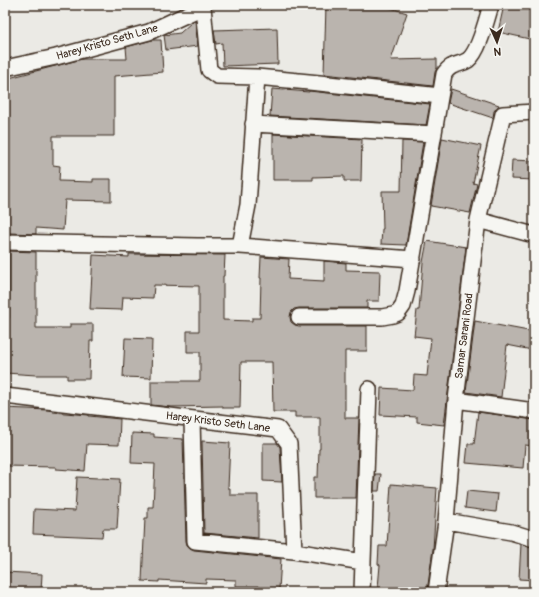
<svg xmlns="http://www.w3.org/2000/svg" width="539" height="597" font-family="Pangolin,sans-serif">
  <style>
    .building { fill: #bab4ae; stroke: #3b2a1e }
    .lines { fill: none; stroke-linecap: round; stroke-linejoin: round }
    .minor-casing { stroke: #3b2a1e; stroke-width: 18 }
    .minor { stroke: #f6f6f2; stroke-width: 15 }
    .labels { text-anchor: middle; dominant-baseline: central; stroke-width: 3; stroke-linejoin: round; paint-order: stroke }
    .street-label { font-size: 11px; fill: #3b2a1e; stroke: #f6f6f2 }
  </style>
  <rect width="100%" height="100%" fill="#ebeae5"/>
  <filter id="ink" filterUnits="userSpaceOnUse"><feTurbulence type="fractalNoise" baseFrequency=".025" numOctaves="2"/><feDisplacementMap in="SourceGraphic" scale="8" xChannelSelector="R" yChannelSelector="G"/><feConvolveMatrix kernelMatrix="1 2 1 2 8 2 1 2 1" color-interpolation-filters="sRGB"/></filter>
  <g filter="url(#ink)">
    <path class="building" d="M326 5H381L407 13 391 60 437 59V68L435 72 433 86 324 74Z
      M504 5H525L534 7V40L498 32Z
      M195 21 198 46 166 50 164 35 180 33 192 22Z
      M277 28 278 64 223 66 222 43 216 44 214 30Z
      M152 40H161L163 72 114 76V136H53V165L60 166 59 181 93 182V179H111V201L65 200 63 230 36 228V234L9 233V226H5V89L9 78 82 59H127L126 47Z
      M272 89 309 92V91L430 104 426 125 270 116Z
      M451 89 499 105 494 111 493 118 448 103Z
      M273 134 362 139 361 181H344V176L313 177V180H273Z
      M442 138 481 146 473 183 477 184 470 213 431 206Z
      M402 141 423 142 406 245 381 244 382 229H383L382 191H401Z
      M512 160 534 161V180L511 179Z
      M427 241 466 247 444 425 417 422V417L380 415 381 388 413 390 414 375 427 376 431 338 414 336 417 310H419L423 262Z
      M9 251 36 252V328H70V324H93V341H90L89 379H67V375H36L5 373V318H9Z
      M129 254 225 255 224 276H223V320L252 321V318H260L261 278H260L261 257 289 259 288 279 324 281V261L346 263V270L380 271 379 301H367V308H299L294 309 291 312 290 317 291 322 295 325 299 326H367V351H345V418H359L356 498H314V477H318L319 449H320V417H295V412H273L272 362H241L240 408H223V406L171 407 151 405V381H200V352H187V331H199V286L154 285 153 298 123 297 122 310 90 309 93 255 129 257Z
      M475 321 534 332V339L532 350 507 345 501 397 466 392Z
      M125 338 152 339 151 378 123 377Z
      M5 408 48 410 53 411V412L89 415V416L120 419 119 445 87 444 85 471 56 469V467L5 466Z
      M478 412 534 420V446L525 445 523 468 466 463 468 444H474Z
      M132 433 154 434V437L183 439 186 541 187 545 190 548 194 550 281 559 279 589 259 588V586H236V580L206 579V583L159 580V582L142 581 145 518H148V507H153L155 464 131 463Z
      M202 441 230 443 228 488H230V495H258V538L204 533Z
      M263 443H277L280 447 282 482 263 481Z
      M375 474H381L379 491H374Z
      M77 477 120 479 117 529H103L102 537 33 534 34 509 75 511Z
      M391 484 437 488 433 549 427 592 378 588 380 565 378 564 379 546H387Z
      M467 491 498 494 496 512 465 508Z
      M521 544 534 548V580L519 579Z
      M5 572 42 574 41 592H5Z"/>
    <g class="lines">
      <defs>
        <path id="minor" d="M203 7 209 70 217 76 257 77
          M5 68 56 57 149 32 203 7V5
          M253 124 434 134
          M478 220 534 235
          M5 242 197 246H240L248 205 257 77 319 83 440 96
          M240 246 413 259
          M299 317H382L393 315 398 313 403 306 407 291 444 74C452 62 459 66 468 60 479 52 487 18 491 5
          M5 396 278 429 289 444 294 551 363 562 362 592
          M456 400 534 411
          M192 419 195 541 294 551
          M446 521 511 532 534 539
          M363 562 369 389
          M436 592 446 521 456 400 478 220 503 114 534 112"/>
      </defs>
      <use href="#minor" class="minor-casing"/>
      <use href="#minor" class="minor"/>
    </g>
  </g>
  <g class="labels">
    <g class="street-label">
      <text transform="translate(107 42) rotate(-16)">Harey Kristo Seth Lane</text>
      <text transform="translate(464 336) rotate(-83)">Samar Sarani Road</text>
      <text transform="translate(218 422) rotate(7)">Harey Kristo Seth Lane</text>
    </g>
  </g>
  <rect width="539" height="597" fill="none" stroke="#f6f6f2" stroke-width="20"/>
  <rect x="10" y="10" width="519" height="577" fill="none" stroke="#3b2a1e" stroke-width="1.5" filter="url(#ink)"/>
  <g transform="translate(497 42) rotate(177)" stroke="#f6f6f2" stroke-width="3" paint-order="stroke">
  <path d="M0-3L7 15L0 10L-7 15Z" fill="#3b2a1e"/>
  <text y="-6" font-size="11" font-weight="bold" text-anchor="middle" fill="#3b2a1e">N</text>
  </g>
</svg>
